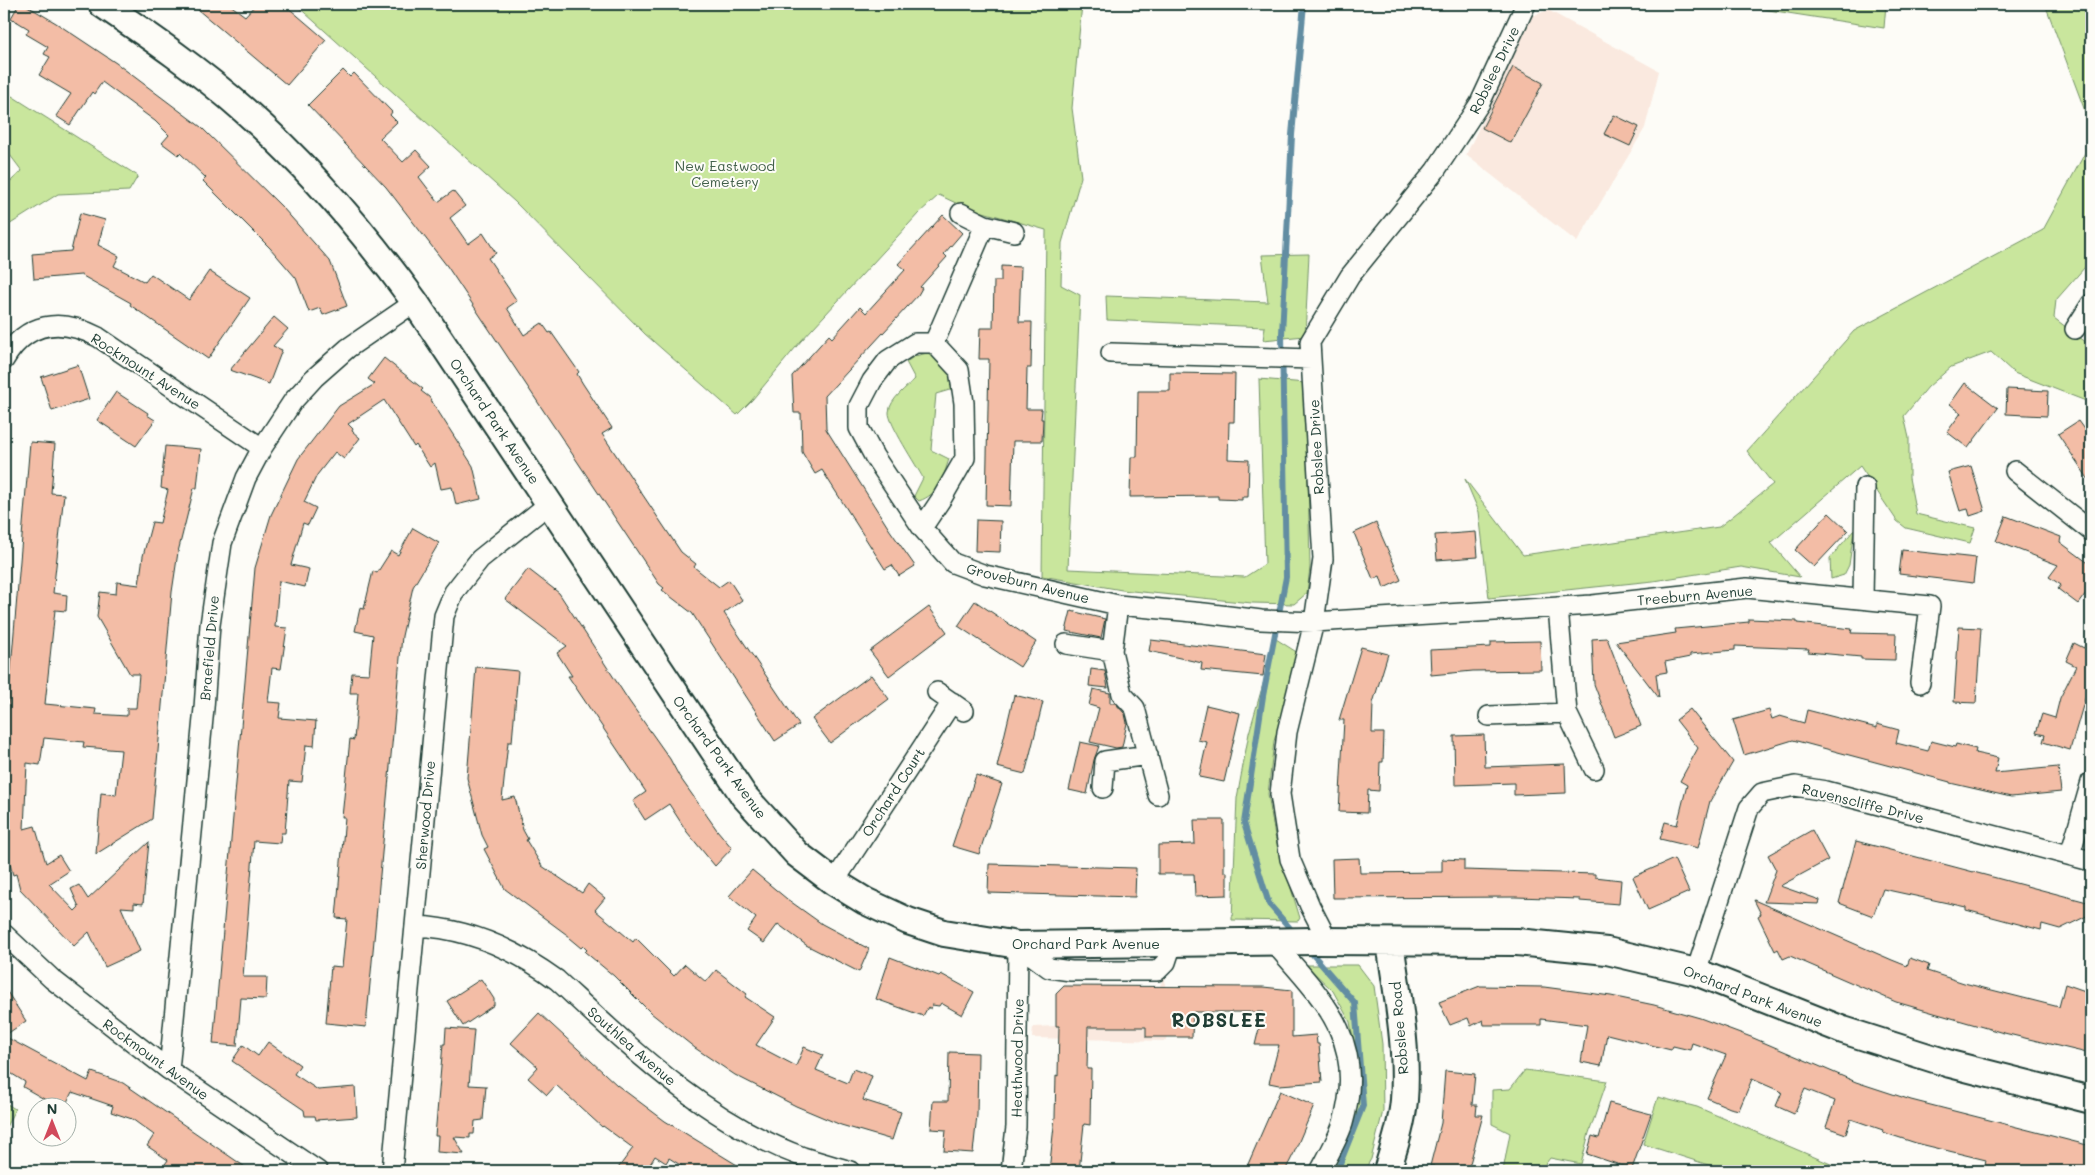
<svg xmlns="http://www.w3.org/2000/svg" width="2095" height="1175" font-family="Mali,sans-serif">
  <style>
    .built { fill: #fae9df }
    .green { fill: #c9e69d; stroke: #749268 }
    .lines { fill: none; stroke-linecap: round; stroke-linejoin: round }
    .stream { stroke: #628da2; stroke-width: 6 }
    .building { fill: #f3bda6; stroke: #1f3d34 }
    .street-casing { stroke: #1f3d34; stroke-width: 22 }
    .secondary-casing { stroke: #1f3d34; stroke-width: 30 }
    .street { stroke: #fdfcf7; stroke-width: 19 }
    .secondary { stroke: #fdfcf7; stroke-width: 26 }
    .labels { text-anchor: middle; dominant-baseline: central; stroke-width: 4; stroke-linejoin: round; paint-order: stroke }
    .street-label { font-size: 14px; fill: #1f3d34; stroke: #fdfcf7 }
    .park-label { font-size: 14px; fill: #415f49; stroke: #fdfcf7 }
    .district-label { font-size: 19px; font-weight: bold; letter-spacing: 1px; fill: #1f3d34; stroke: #fdfcf7 }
  </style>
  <rect width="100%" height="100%" fill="#fdfcf7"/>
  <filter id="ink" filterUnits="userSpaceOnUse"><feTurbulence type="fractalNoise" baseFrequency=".02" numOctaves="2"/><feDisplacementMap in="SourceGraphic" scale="10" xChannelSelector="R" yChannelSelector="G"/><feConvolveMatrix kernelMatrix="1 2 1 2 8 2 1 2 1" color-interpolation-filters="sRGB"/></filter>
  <g filter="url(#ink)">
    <path class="built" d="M1548 10 1659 71 1645 128 1577 242 1466 155 1532 16Z
      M1165 975 1167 1041 1032 1038 1033 1027 1056 1026V994L1064 986H1160Z"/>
    <path class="green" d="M295 4H1082L1072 108 1081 177 1062 243 1061 285 1080 295 1068 569 1245 577 1265 564 1259 379 1306 383 1310 567 1307 593 1294 604 1252 603 1122 590 1042 576 1046 230 962 206 939 195 919 213 801 341 752 400 737 415 645 334 515 202Z
      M1730 4H1886L1884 28Z
      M2045 4H2091V127Z
      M4 91 138 176 129 191 58 194 4 228V187L22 171 4 147Z
      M2091 142V264L2085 267 2056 300 2054 318 2091 346V403L2014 373 1991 352 1951 367 1928 387 1904 416 1909 438V478L1916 514 1975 528 1970 543 1906 528 1897 521 1860 466 1771 543 1800 577 1741 567 1653 581 1489 598 1479 512 1465 479 1523 555 1719 527 1773 484 1747 451 1854 331 2043 230Z
      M1309 254 1305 336 1263 340 1265 327 1107 320 1106 296 1268 302 1262 255Z
      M931 352 953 376V389L936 394 931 450 949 459C943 478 939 494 919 501L914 496 923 478C917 466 888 423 889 412 890 399 907 387 915 379L906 362 915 356Z
      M1854 530 1849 565 1844 575 1831 579 1830 558Z
      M1276 639 1298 653 1299 663 1274 741 1268 794 1275 836 1300 918 1298 921 1232 920 1237 798 1249 733Z
      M1306 965H1358L1374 986 1382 1044 1383 1111 1371 1159 1364 1171H1330L1357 1105V1059L1350 1022 1333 991Z
      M1525 1070 1607 1081 1589 1133 1581 1164 1550 1158 1540 1171H1503L1510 1133 1492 1124V1090L1510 1089Z
      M1658 1097 1697 1107 1847 1171H1727L1643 1144Z
      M4 1102 15 1109 4 1131Z"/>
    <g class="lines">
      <path class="stream" d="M1295 934 1269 904 1244 823 1263 696 1286 577 1282 334 1292 135 1304 4
        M1308 949 1355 1003 1363 1106 1337 1171"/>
    </g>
    <path class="building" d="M19 4H24L56 23 116 63 201 127 283 208 330 261 347 306 323 315 320 308 309 312 296 278 270 248 203 181 206 178 180 153 178 155 162 143 169 135 155 121 102 82 94 94 92 92 70 125 56 116 71 94 39 75 50 57 44 54 48 47 26 34 29 29 11 18Z
      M191 4H229L245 16 256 4H284L326 40 287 85Z
      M1513 67 1543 83 1511 143 1482 128Z
      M343 70 350 77 354 73 392 112 390 115 397 122 380 138 403 162 416 150 431 166 419 177 438 202 453 191 465 206 450 218 468 244 483 233 496 253 488 258 517 301 507 308 524 335 542 323 549 333 551 332 579 372 577 374 583 384 612 428 602 434 681 552 696 564 694 567 719 587 729 580 742 600 724 613 799 725 775 741 692 613 662 590 664 588 659 584 447 266 386 187 308 105Z
      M1614 115 1639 127 1630 146 1604 134Z
      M80 213 105 220 98 245 119 256 114 266 145 282 151 274 189 300 209 271 250 298 208 359 130 305 131 303 81 275 34 279 32 254 71 251Z
      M943 215 962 233 944 254 947 257 920 287 922 288 918 295 825 396 826 429 889 529 915 566 899 576 892 565 885 569 822 470 815 474 802 452 801 413H794L792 376 829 335 832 338 860 307 866 313 905 270 898 264Z
      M1001 266 1021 267 1019 322H1032L1031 368H1027L1026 409H1042L1041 419H1043L1042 441H1013L1011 506 986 505 989 359H979L980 328H993L994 281H1001Z
      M274 317 288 329 273 346 282 350 269 384 230 370Z
      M384 358 423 389 421 391 429 397 473 466 481 499 456 505 452 487 441 489 435 463 430 467 416 445 414 447 384 400 348 424 353 429 352 431 360 438 344 459 335 452 317 475 304 502 316 508 308 525 303 523 291 565 309 569 305 587 279 581 275 627 287 628 281 669 272 668 268 702 281 703 279 718 316 721 314 746 306 745 302 782 289 781 285 833H281L280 843 254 841 243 977H267L266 999 241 998 237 1046 213 1044 255 568 271 515 298 459 339 406 375 384 368 379Z
      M78 365 89 399 52 411 41 377Z
      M1170 373 1235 374 1234 422H1229L1228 459 1249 460 1248 497H1242V500L1218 499V496L1130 497 1131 457H1137L1138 391H1170Z
      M1965 383 1998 408 1968 448 1947 432 1961 413 1950 404Z
      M2007 389 2048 391 2047 416 2006 414Z
      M116 392 148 413 147 415 155 420 136 446 97 420Z
      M2078 421 2091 439V483L2058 434Z
      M30 442 55 444 51 493 64 494 53 593 67 595 66 611 55 610 45 704 96 709 95 714 127 716V708H136L139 674H130L97 617 100 592 116 594 117 582 139 585 143 556 152 522 160 523 168 490 161 488 165 446 201 449 197 488H194L178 552 172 592 152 819 96 854 101 793 116 795 121 750 83 747 84 742 44 738 40 765 27 763 24 829 35 826 46 863 59 855 69 871 49 884 75 911 79 907 71 889 79 885 88 899 149 842 143 904 134 903V908L121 907 140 951 105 967 89 932 74 946 20 889 16 874 13 875 4 843V751Z
      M1971 466 1985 511 1970 516 1968 509 1960 511 1948 472Z
      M1829 513 1848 531 1814 567 1795 550Z
      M2006 516 2061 537 2060 542 2091 565V586L2078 604 2058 589 2061 585 2049 577 2058 565 1996 541Z
      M976 520 1001 521 1000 552 975 551Z
      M1376 523 1401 580 1384 588 1380 576 1373 579 1354 533Z
      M413 528 439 543 413 587 402 636 366 1027 326 1023 331 966 342 967 347 919 336 918 345 817H342L350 739 354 740 358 693H350L352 673 369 674 373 635 355 631 360 608 364 609 373 571 377 573 391 551 398 555Z
      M1476 532 1478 557 1437 560 1435 535Z
      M1902 550 1976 558 1973 583 1899 574Z
      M528 569 559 593 629 701 670 759 679 776 717 830 732 848 715 866 687 832 669 804 645 820 633 801 646 792 568 676H572L557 653 567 646 505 599Z
      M975 601 1036 642 1020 667 958 626Z
      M929 607 947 632 889 676 870 651Z
      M1071 611 1105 619 1101 638 1066 631Z
      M1749 619 1797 621V623L1852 629 1851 633 1896 634 1895 660 1861 659V657L1808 652 1809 649 1735 646V650L1690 654V657L1665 662 1667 672 1656 674 1659 698 1616 642 1676 633 1675 629 1749 622Z
      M1959 627 1981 628 1976 703 1954 702Z
      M2091 634V694L2087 692 2070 750 2043 742 2045 735 2036 733 2042 714 2055 718 2060 698 2076 666 2066 661 2074 643 2084 648Z
      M1607 638 1641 726 1614 737 1594 684 1592 639Z
      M1151 640 1266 654 1263 676 1201 670 1202 663 1149 651Z
      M1540 641 1541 670 1473 671 1431 675 1430 650 1491 647V642Z
      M1361 647 1388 654 1373 703 1372 733H1384L1383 762H1380L1379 791 1368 790 1367 813 1339 812 1344 720H1339Z
      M476 667 518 671 512 742H508L502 800 515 797 523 830 528 839 526 840 542 866 582 893 588 884 605 898 595 910 633 942 636 938 674 976 685 964 706 982 716 970 747 994 745 997 775 1017 756 1045 796 1066 804 1047 823 1055 816 1070 848 1083 853 1069 872 1076 863 1100 901 1112 892 1140 841 1125 796 1106 735 1075 695 1048 651 1013 614 976 585 952 587 950 583 946 581 948 569 938 570 937 505 889 484 849 488 847 482 835 467 778Z
      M1091 669 1105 671 1108 688 1089 686Z
      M871 675 889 699 830 743 812 719Z
      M1093 689 1110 693V703H1115L1125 714 1127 723 1122 747 1116 748 1090 742 1099 708 1089 705Z
      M1014 695 1043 702 1025 774 997 767Z
      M1206 705 1240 713 1224 782 1199 777 1207 742 1198 740Z
      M1690 709 1733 762 1710 801 1698 848 1660 839 1665 822 1677 825 1687 785 1680 781 1698 748 1676 720Z
      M1769 710 1772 719 1780 716 1804 723 1807 710 1877 728V724L1899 730 1896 743 1928 751 1931 741 1955 747 1956 744 1976 749 1975 753 1998 758 1995 773 2058 767 2061 792 2011 797 1950 783V782L1793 740 1744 755 1733 720Z
      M1484 735 1485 767 1565 764 1566 793 1514 795V783L1455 785 1454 736Z
      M1080 742 1099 746 1094 760 1087 794 1069 790Z
      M976 775 1002 784 979 854 952 846Z
      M1194 820H1224V872H1227V895L1195 896 1194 874H1158V845L1195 844Z
      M1812 830 1828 860 1780 886 1820 900 1819 904 1764 902 1776 870 1768 855Z
      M1856 841 2091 903V914L2060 929 2042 924 2041 930 1966 910V907L1883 889 1873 916 1839 903Z
      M1359 858 1360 873 1442 872V859L1464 860V870L1595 874V877L1621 880 1619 904 1580 901V899L1515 897 1333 898 1332 859Z
      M1674 859 1689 892 1648 910 1633 877Z
      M989 864 1136 868 1135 897 988 893Z
      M752 870 787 899 822 924 869 949 859 972 806 945 778 924 764 943 747 931 756 918 729 896Z
      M1754 900 1892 960 1907 966 1910 958 1929 965 1927 971 1964 983 2059 1007 2065 984 2091 993V1054L2000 1032 1896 1002 1790 956 1783 959 1778 949 1775 951 1758 916 1761 914Z
      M890 957 939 976 941 974 974 992 962 1015 941 1003 939 1006 932 1005 931 1009 928 1007 923 1016 876 999Z
      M481 979 494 999V1005L463 1026 447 1001Z
      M1064 986 1263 987 1292 990V1037L1316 1035 1317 1044H1319L1322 1082 1279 1085 1269 1083 1279 1045H1255L1263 1012H1193L1192 1037H1146V1027H1088L1087 1069H1091L1090 1125 1084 1124 1079 1171H1049L1055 1117 1056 1075 1058 1076 1059 1026H1056V994Z
      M1480 986 1544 987 1611 996 1654 1005 1700 1018 1751 1037 1856 1082 1911 1100 2091 1146V1171H1984L1986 1160 1916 1143 1882 1132 1883 1130 1851 1119 1846 1134 1826 1127 1835 1101 1805 1089 1794 1114 1776 1106 1782 1092 1752 1079 1739 1110 1730 1108 1707 1098 1726 1055 1692 1043 1690 1050 1673 1046 1671 1050 1607 1034 1601 1066 1581 1062 1587 1025 1541 1019V1025H1484L1483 1020 1471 1026 1468 1018 1450 1025 1439 1002Z
      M4 987 26 1021 4 1036 88 1081 92 1072 123 1083 251 1171H160L168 1160 147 1146 154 1135 132 1119 111 1112 113 1106 72 1092 64 1108H60L23 1087 25 1082 4 1069Z
      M539 1013 617 1085 665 1121 747 1171H690L669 1158 666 1163 655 1156 646 1171H616L633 1148 603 1126 602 1127 556 1085 547 1095 528 1078 538 1067 511 1043Z
      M446 1028 474 1030 469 1085 486 1086 483 1120 475 1121 474 1134H470V1138L454 1137 464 1154 437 1152 438 1136H435L443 1044H445Z
      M268 1042 300 1065 294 1074 318 1090 355 1087 357 1117 316 1120 315 1116H305L304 1110 232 1061 243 1045 258 1056Z
      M949 1052 978 1053 977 1115 973 1153 944 1151 946 1130 931 1129 933 1101H948Z
      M1445 1071 1475 1074 1472 1105H1477L1476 1115H1483L1468 1171H1433L1434 1166H1430L1441 1123Z
      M1280 1091 1314 1106 1294 1153 1285 1171H1245Z
      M1609 1103 1651 1114 1632 1169 1587 1154 1592 1136 1599 1138Z"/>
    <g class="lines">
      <defs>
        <path id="street" d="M961 213 985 225 1014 232
          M985 225 934 343H915L888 360 872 381 859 406V428L874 456 922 528 953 563 985 575 1118 605 1204 613 1261 620 1314 622 1592 605 1747 588 1930 606 1920 683
          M2075 329 2091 304
          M1111 353 1311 359
          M4 360C26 322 60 317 98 337L262 448
          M2015 471 2091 531
          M922 528 942 498 965 458 964 403 959 370 934 343
          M1863 598 1865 487
          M1118 605 1112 651 1122 694 1135 708 1158 795
          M1558 607 1567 713 1594 769
          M1066 644 1112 651
          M937 692 964 711
          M1489 716 1567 713
          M1103 788 1105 761 1148 755
          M2070 855 2091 782
          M834 882 952 702
          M415 926C467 928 516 950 557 980 631 1048 706 1122 803 1157 818 1162 834 1166 850 1171
          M4 934 52 979 169 1070 318 1171
          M1328 941 1310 906 1290 859 1280 794 1287 732 1314 622 1323 559 1310 342 1350 276 1435 171 1480 103 1526 4
          M1273 942C1323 999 1367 1040 1343 1123 1338 1139 1328 1156 1320 1171
          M1018 945 1049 968 1071 971H1157L1166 962 1172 944
          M1696 972 1749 808 1762 793 1795 786 1826 791 2091 861
          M169 1070 204 708 210 625 222 543 246 478 262 448 293 401 314 378 348 348 415 302
          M392 1171 444 616 454 592 480 559 550 503
          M1011 1171 1016 1127 1018 945"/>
        <path id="secondary" d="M102 4C151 37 200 71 244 110 309 167 365 233 415 302L744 796 797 854 834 882 865 901 908 921 944 933 1018 945 1314 941 1517 942 1607 951 1696 972 1843 1030 1950 1064 2091 1100
          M1387 1171C1394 1148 1402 1124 1404 1100 1408 1048 1397 994 1390 942"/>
      </defs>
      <use href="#street" class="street-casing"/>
      <use href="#secondary" class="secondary-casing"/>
      <use href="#street" class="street"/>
      <use href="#secondary" class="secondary"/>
    </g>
  </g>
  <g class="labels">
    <g class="street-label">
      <text transform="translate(1494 70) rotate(-64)">Robslee Drive</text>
      <text transform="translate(146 371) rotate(33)">Rockmount Avenue</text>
      <text transform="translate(495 421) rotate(56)">Orchard Park Avenue</text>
      <text transform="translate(1316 447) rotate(-93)">Robslee Drive</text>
      <text transform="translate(1028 583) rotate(14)">Groveburn Avenue</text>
      <text transform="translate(1695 595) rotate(-5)">Treeburn Avenue</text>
      <text transform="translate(209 648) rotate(-85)">Braefield Drive</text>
      <text transform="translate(720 757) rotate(54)">Orchard Park Avenue</text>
      <text transform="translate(893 792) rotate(-57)">Orchard Court</text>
      <text transform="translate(1863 803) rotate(14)">Ravenscliffe Drive</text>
      <text transform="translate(425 815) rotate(-85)">Sherwood Drive</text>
      <text x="1086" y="943">Orchard Park Avenue</text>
      <text transform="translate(1753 996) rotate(21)">Orchard Park Avenue</text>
      <text transform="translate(1399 1028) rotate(-95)">Robslee Road</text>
      <text transform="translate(632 1046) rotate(41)">Southlea Avenue</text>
      <text transform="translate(1017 1058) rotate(-89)">Heathwood Drive</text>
      <text transform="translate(156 1059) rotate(36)">Rockmount Avenue</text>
    </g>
    <g class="park-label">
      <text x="725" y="165">New Eastwood<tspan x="725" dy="16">Cemetery</tspan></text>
    </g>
    <g class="district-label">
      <text x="1219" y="1019">ROBSLEE</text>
    </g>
  </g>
  <rect width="2095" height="1175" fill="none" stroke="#fdfcf7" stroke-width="20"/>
  <rect x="10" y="10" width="2075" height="1155" fill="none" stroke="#1f3d34" stroke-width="2" filter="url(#ink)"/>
  <g transform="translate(52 1122)"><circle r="24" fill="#fdfcf7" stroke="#a4b0a9"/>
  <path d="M0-4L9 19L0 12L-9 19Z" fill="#d1495b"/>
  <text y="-8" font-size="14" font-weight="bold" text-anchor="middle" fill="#1f3d34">N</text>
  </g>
</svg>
